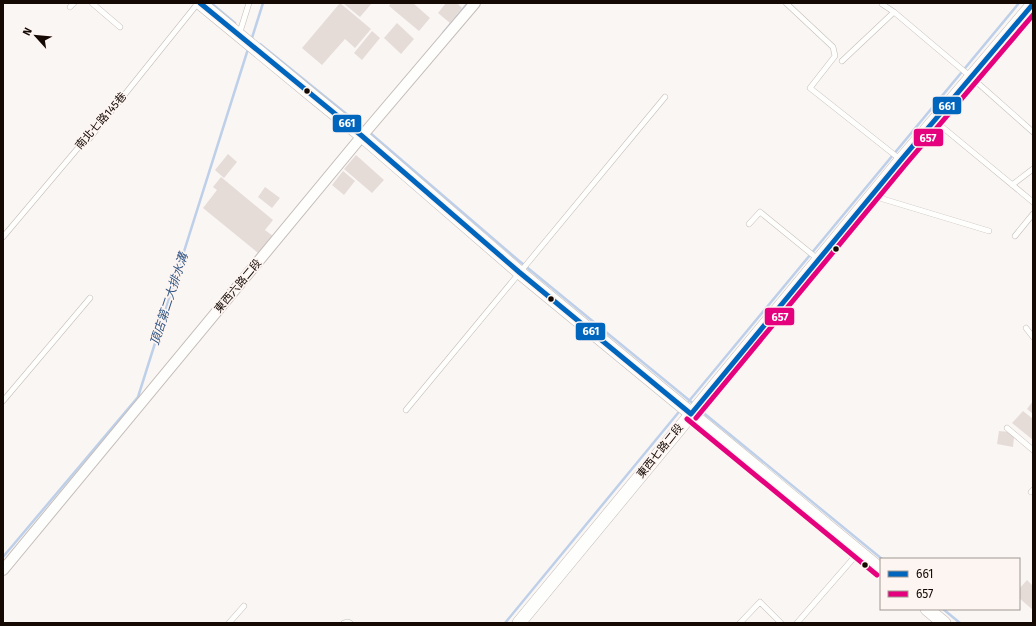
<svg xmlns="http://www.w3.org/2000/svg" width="1036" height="626" font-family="'Fira Sans','Noto Sans TC',sans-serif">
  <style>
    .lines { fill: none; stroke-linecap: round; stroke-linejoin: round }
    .stream { stroke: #bed0e9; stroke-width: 2.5 }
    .building { fill: #e5dcd7 }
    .service-casing { stroke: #c5bdb9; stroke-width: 6 }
    .minor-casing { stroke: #c5bdb9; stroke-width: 12 }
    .tertiary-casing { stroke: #c5bdb9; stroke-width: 14 }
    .service { stroke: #fefefd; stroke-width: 5 }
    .minor { stroke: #fefefd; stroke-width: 10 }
    .tertiary { stroke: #fefefd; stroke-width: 13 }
    .bus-1-casing { stroke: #fdf5f1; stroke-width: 8 }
    .bus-2-casing { stroke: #fdf5f1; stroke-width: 8 }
    .bus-1 { stroke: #0065bd; stroke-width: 5 }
    .bus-2 { stroke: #e5007d; stroke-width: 5 }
    .bus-dot { fill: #150904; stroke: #fdf5f1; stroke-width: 1.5 }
    .labels { text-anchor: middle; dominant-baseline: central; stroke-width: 3.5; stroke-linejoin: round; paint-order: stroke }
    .street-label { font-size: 11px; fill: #150904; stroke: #fdf5f1 }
    .water-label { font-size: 12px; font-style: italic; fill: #305584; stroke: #fdf5f1 }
    .line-badge { stroke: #fdf5f1; stroke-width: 1.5 }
    .badge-label { font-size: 11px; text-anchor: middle; font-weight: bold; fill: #fff }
  </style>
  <rect width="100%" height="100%" fill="#faf6f4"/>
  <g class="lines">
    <path class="stream" d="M211 3 235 23
      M443 33 468 3
      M251 41 263 3
      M260 44 365 129
      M369 132 518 260 695 405
      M689 401 1019 3
      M700 410 882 559
      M3 557 138 397 248 49
      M943 609 960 623
      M505 623 678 413"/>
  </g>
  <path class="building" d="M340 3 371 29 355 48 345 39 322 65 302 48Z
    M343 3H372L360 17Z
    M391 3H413L430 18 419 31 389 6Z
    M446 3H457L462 8 450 23 438 13Z
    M397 23 414 39 401 54 384 38Z
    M372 31 380 38 362 60 354 53Z
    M228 154 237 162 224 178 215 170Z
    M356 155 384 180 372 193 344 169Z
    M343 171 355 181 344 195 332 185Z
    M221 177 273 220 265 230 273 236 258 253 203 208 217 190 213 187Z
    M265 187 280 198 272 208 258 197Z
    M1033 401V414L1027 409Z
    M1023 411 1033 419V440L1012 423Z
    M999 431 1010 432 1014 437 1013 447 997 444Z
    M1027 580 1033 586V610L1019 598V589Z"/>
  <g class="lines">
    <defs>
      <path id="service" d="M92 3 120 27
        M786 3 833 47 835 56 810 88 901 160
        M883 3 882 4 894 12
        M70 7 74 3
        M239 35 249 3
        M842 61 894 12 971 77 1033 132
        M935 121 1033 202
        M1012 185 1033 169
        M873 196 989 231
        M749 224 760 212 819 260
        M1015 236 1033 214
        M3 237 78 148 89 139 198 3
        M1026 328 1033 337
        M3 401 90 298
        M406 410 665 97
        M1007 428 1033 450
        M1031 492 1033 490
        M229 623 244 606
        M344 623 348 622 350 623
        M740 623 760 602 781 623
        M797 623 858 553"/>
      <path id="minor" d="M3 570 362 136 475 3"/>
      <path id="tertiary" d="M200 3 314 97 362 136 519 272 881 570
        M927 609 944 623
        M519 623 901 160 1033 4"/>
    </defs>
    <use href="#service" class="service-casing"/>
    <use href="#minor" class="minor-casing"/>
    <use href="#tertiary" class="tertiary-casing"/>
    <use href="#service" class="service"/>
    <use href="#minor" class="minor"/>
    <use href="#tertiary" class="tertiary"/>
    <defs>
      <path id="bus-1" d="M200 3 362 136 519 272 691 414
        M691 414 901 160 1033 4"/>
      <path id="bus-2" d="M696 418 906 164 1033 15
        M687 419 877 575"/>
    </defs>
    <use href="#bus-1" class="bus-1-casing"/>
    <use href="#bus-2" class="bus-2-casing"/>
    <use href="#bus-1" class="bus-1"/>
    <use href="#bus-2" class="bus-2"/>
  </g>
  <g class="bus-dot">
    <circle cx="307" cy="91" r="3.5"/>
    <circle cx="836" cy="249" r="3.5"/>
    <circle cx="551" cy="299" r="3.5"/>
    <circle cx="865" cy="565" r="3.5"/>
  </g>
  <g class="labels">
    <g class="street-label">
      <text transform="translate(101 121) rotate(-49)">南北七路145巷</text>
      <text transform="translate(238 286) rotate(-50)">東西六路二段</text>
      <text transform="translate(660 451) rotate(-51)">東西七路二段</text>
    </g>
    <g class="water-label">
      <text transform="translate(169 299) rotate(-72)">頂店第二大排水溝</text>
    </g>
  </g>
  <g class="line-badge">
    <rect x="932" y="96" width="30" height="19" rx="4" fill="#0065bd"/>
    <rect x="332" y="114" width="30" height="19" rx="4" fill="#0065bd"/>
    <rect x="913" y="128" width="31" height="19" rx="4" fill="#e5007d"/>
    <rect x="764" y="307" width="31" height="19" rx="4" fill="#e5007d"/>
    <rect x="575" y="322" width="31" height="19" rx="4" fill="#0065bd"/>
  </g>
  <g class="badge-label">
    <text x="947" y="110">661</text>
    <text x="347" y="127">661</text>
    <text x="928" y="142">657</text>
    <text x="780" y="321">657</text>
    <text x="591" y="335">661</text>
  </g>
  <rect width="1036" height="626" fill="none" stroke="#150904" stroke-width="8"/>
  <rect x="880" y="558" width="140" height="52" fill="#fdf5f1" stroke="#a09792"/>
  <rect x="888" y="571" width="20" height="6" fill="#0065bd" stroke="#a09792"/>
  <text x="916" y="578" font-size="12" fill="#150904">661</text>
  <rect x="888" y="591" width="20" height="6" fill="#e5007d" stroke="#a09792"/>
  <text x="916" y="598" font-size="12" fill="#150904">657</text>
  <g transform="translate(36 36) rotate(297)" stroke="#fdf5f1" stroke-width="3" paint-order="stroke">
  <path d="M0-3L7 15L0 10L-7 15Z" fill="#150904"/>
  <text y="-6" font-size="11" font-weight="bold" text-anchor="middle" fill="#150904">N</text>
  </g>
</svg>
